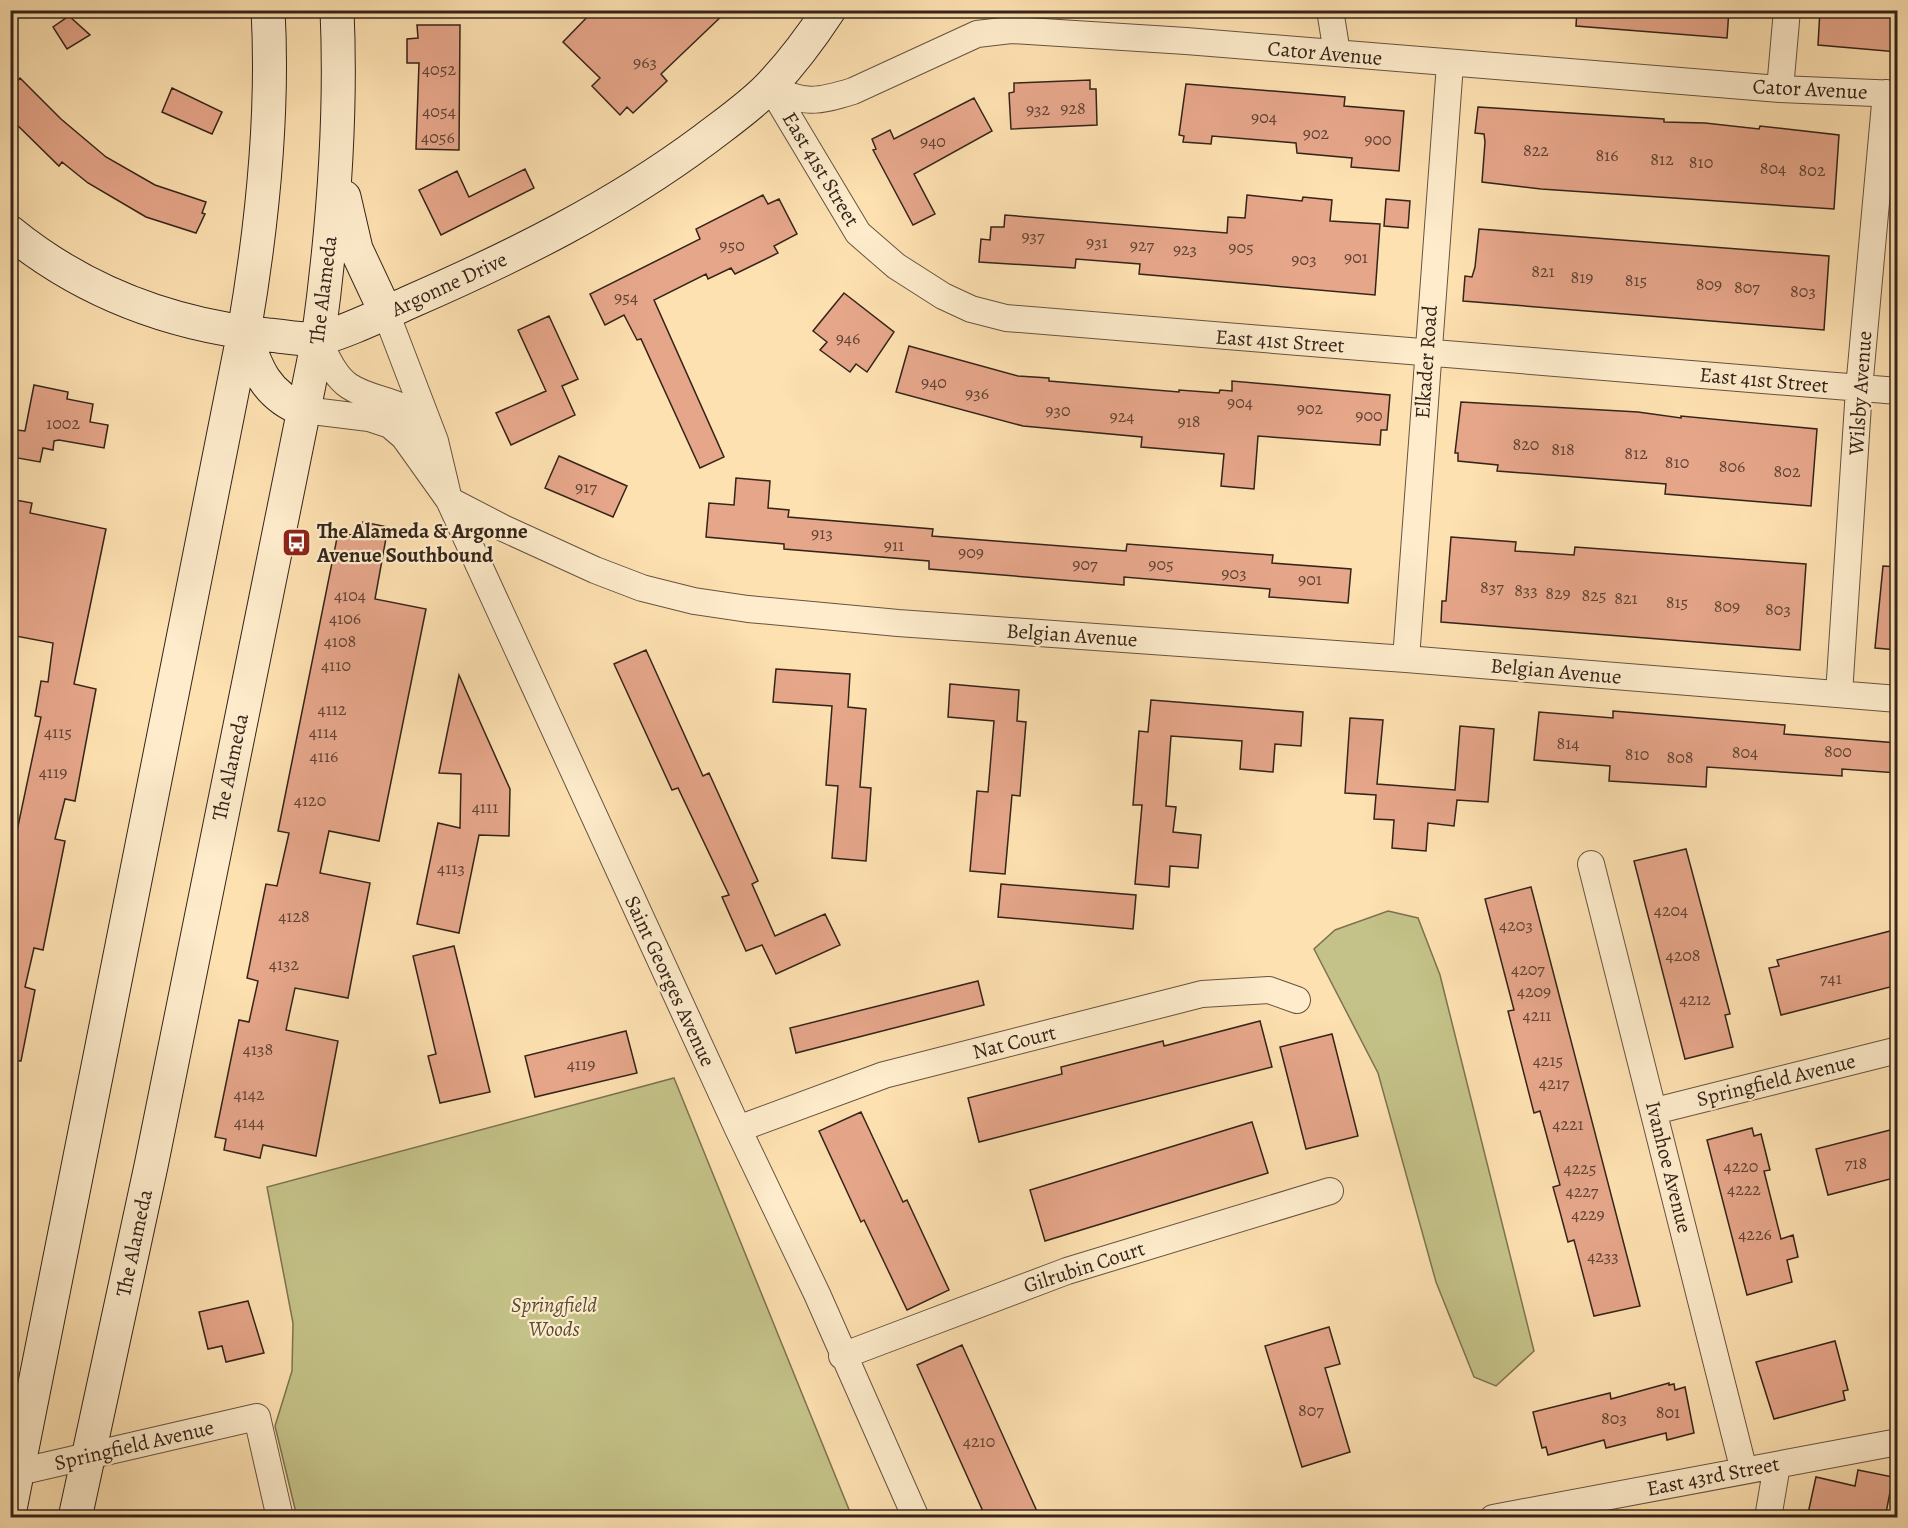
<svg xmlns="http://www.w3.org/2000/svg" width="1908" height="1528" font-family="Alegreya,serif">
  <style>
    .green { fill: #c4c288; stroke: #7c7351; stroke-width: 1.5 }
    .building { fill: #e6a68a; stroke: #34241a; stroke-width: 1.5 }
    .lines { fill: none; stroke-linecap: round; stroke-linejoin: round }
    .street-casing { stroke: #665340; stroke-width: 28 }
    .secondary-casing { stroke: #34241a; stroke-width: 35 }
    .street { stroke: #feeccc; stroke-width: 26 }
    .secondary { stroke: #feeccc; stroke-width: 33 }
    .labels { text-anchor: middle; dominant-baseline: central; stroke-width: 4.5; stroke-linejoin: round; paint-order: stroke }
    .number-label { font-size: 18px; fill: #604436 }
    .street-label { font-size: 21px; fill: #34241a; stroke: #feeccc }
    .poi-label { font-size: 21px; font-weight: bold; fill: #34241a; stroke: #feeccc; text-anchor: start }
    .park-label { font-size: 21px; font-style: italic; fill: #584c36; stroke: #feeccc }
  </style>
  <rect width="100%" height="100%" fill="#fee1b1"/>
  <filter id="stains"><feTurbulence type="fractalNoise" baseFrequency=".00333" numOctaves="4"/><feColorMatrix values="0 0 0 0 .2 0 0 0 0 .09 0 0 0 0 .02 0 0 0 .5 -.17"/></filter>
  <radialGradient id="worn" r=".72"><stop offset=".6" stop-color="#630" stop-opacity="0"/><stop offset="1" stop-color="#630" stop-opacity=".3"/></radialGradient>
  <path class="green" d="M1388 911 1418 918 1440 975 1534 1351 1496 1386 1474 1377 1436 1282 1378 1073 1314 949 1335 930Z
    M674 1078 852 1517H297L275 1426 292 1371 293 1323 267 1187Z"/>
  <path class="building" d="M594 10H728L661 74 667 81 633 113 627 107 620 115 592 86 600 78 563 42Z
    M1577 10H1729L1727 38 1576 26Z
    M1820 10H1898V52L1818 45Z
    M69 16 90 35 67 49 53 27Z
    M417 25H460L459 150 416 149 419 63H407V39L418 38Z
    M20 78 61 119 106 157 155 185 206 202 202 213 205 214 196 233 146 217 88 183 62 162 59 166 10 118V88Z
    M1090 80V89H1096L1097 125 1011 129 1009 93 1014 92V83Z
    M1186 84 1345 97 1344 106 1404 111 1399 171 1351 167 1352 158 1297 153 1296 143 1212 136 1211 144 1183 142 1184 136 1179 135Z
    M172 88 222 112 212 134 162 112Z
    M974 98 992 131 914 174 935 214 913 225 873 150 876 149 872 139 890 130 894 139Z
    M1478 107 1664 119V122L1705 123 1759 129 1760 126 1839 135 1834 209 1541 189 1482 182 1485 142 1484 134 1475 133Z
    M525 169 534 188 441 235 419 190 457 171 469 197Z
    M763 195 768 204 779 199 797 234 774 246 778 253 735 274 731 268 708 279 706 274 654 300 724 457 700 468 641 339 637 340 624 315 605 325 590 294 700 239 696 229Z
    M1247 195 1302 201 1303 197 1332 200 1330 221 1380 224 1375 295 1139 274 1140 264 1076 259 1075 268 979 262 981 239 990 240 991 227H1004L1005 215 1227 233 1228 217 1245 218Z
    M1386 199 1410 201 1408 228 1384 226Z
    M1479 229 1829 256 1824 330 1463 301 1465 276 1472 277 1475 267Z
    M844 293 894 332 867 372 856 364 850 372 820 350 827 342 813 331Z
    M549 316 578 379 562 386 575 415 511 445 496 413 546 391 518 330Z
    M909 346 1018 376 1049 378V381L1179 392V390L1219 393 1220 390 1232 391V381L1390 395 1387 430H1381L1380 445 1258 436 1254 489 1221 486 1224 454 1141 447 1142 437 1023 426 896 392Z
    M34 385 68 392 67 399 93 404 90 422 108 425 104 448 59 440 54 441 53 450 43 448 40 462 12 457 17 430 25 431Z
    M1461 402 1638 412 1681 418V416L1817 429 1811 506 1665 494 1666 484 1497 471 1498 465 1458 461V453H1455Z
    M559 456 627 486 613 517 545 488Z
    M736 478 770 481 768 508 789 510 788 517 933 529 932 536 1126 551 1127 544 1273 555 1272 563 1351 569 1348 603 1269 597 1270 589 1196 583 1124 577V585L929 569V561L784 549V544L706 537 709 503 734 505Z
    M10 499 32 503 30 513 106 529 74 684 96 689 75 801 65 799 55 839 65 841 43 950 34 948 25 987 35 990 21 1061 10 1060V830L17 831 41 717 35 716 41 681 48 682 53 643 10 635Z
    M363 522 388 527 375 599 426 609 379 841 329 831 320 873 370 883 348 998 295 988 286 1030 338 1041 316 1156 263 1145 260 1158 224 1150 226 1139 215 1137 239 1020 249 1022 258 981 247 978 266 884 277 886 289 833 278 831 338 533 360 536Z
    M1451 537 1516 542 1515 551 1574 555 1575 547 1806 564 1800 650 1441 622 1442 601H1446Z
    M1883 566 1898 567V650L1875 648Z
    M646 650 703 776 709 773 758 881 752 884 775 936 825 914 840 945 776 974 762 945 746 951 722 897 729 895 678 788 672 790 614 664Z
    M776 669 850 674 848 707 866 709 860 787 871 788 866 861 832 858 838 786 826 785 832 706 773 702Z
    M459 675 510 789 509 836 479 835 459 933 417 924 438 823 460 828 461 774 439 773Z
    M950 684 1019 690 1017 721 1026 722 1020 796 1012 795 1005 874 970 871 977 791 988 792 994 721 948 717Z
    M1151 700 1303 712 1301 746 1275 744 1273 772 1240 769 1242 741 1171 736 1166 806 1176 807 1173 832 1201 835 1198 868 1170 866 1169 887 1135 884 1142 805H1133L1139 731 1148 732Z
    M1613 711 1785 725 1784 734 1898 743V773L1842 769V776L1707 767 1706 787 1609 781 1610 766 1534 760 1539 712 1613 718Z
    M1350 718 1383 720 1377 784 1455 790 1460 726 1494 729 1488 802 1457 800 1454 826 1428 823 1426 851 1392 848 1394 820 1374 819 1376 795 1345 793Z
    M1686 849 1730 1014 1725 1015 1733 1047 1685 1059 1634 861Z
    M1001 884 1136 895 1133 929 998 917Z
    M1531 887 1640 1306 1594 1316 1574 1240 1568 1242 1560 1212 1553 1187 1560 1185 1540 1111 1534 1113 1512 1027 1508 1011 1514 1010 1485 899Z
    M1898 929V985L1781 1015 1769 968 1779 966 1777 960Z
    M454 946 490 1092 440 1103 428 1056 436 1054 413 956Z
    M978 981 984 1005 796 1053 790 1028Z
    M1260 1021 1272 1067 979 1142 968 1098 1062 1074 1061 1067 1163 1041 1164 1046Z
    M626 1031 637 1073 535 1097 525 1056Z
    M1332 1034 1358 1136 1306 1149 1280 1047Z
    M861 1112 903 1202 907 1200 949 1290 907 1310 864 1220 861 1222 819 1131Z
    M1252 1122 1268 1173 1045 1241 1030 1190Z
    M1752 1128 1754 1136 1761 1134 1770 1170 1764 1171 1781 1239 1793 1235 1798 1257 1787 1260 1792 1282 1747 1295 1707 1140Z
    M1898 1128V1177L1828 1195 1816 1149Z
    M248 1301 264 1353 226 1362 222 1346 208 1349 199 1312Z
    M1329 1327 1340 1364 1325 1368 1350 1452 1302 1467 1265 1346Z
    M1835 1341 1848 1390 1843 1391 1845 1400 1774 1419 1756 1362Z
    M962 1345 1040 1518H986L917 1365Z
    M1669 1383V1385L1674 1384 1675 1390 1685 1387 1694 1433 1667 1440 1666 1433 1606 1448 1604 1440 1548 1455 1546 1447 1542 1448 1533 1412 1610 1393 1611 1399Z
    M1858 1470 1893 1477 1885 1518H1807L1816 1477 1855 1486Z"/>
  <g class="lines">
    <defs>
      <path id="street" d="M1330 10 1337 53
        M770 86 858 233 896 266 943 296 971 309 1006 318 1898 391
        M770 86C802 105 818 102 853 91L977 34 1011 30 1186 41 1780 89 1898 94
        M1780 89 1787 10
        M386 313 435 441 449 500 738 1129 817 1294 916 1518
        M318 340C326 355 334 376 349 386 378 405 404 395 428 431
        M304 410 369 418 390 425 404 437 449 500 503 528 595 570 642 588 694 601 748 609 898 623 1406 659 1898 699
        M1406 659 1450 64
        M1839 694 1859 389 1886 93
        M1591 864 1744 1471
        M1655 1111 1898 1050
        M738 1129 884 1075 1202 994 1269 990 1297 1000
        M842 1356 1067 1271 1330 1191
        M10 1474 257 1417 280 1518
        M1493 1518 1898 1442
        M1768 1518 1777 1465"/>
      <path id="secondary" d="M344 197 356 249 386 313
        M10 232C85 293 172 325 268 335 283 336 300 340 315 339 331 339 394 309 412 301 515 256 614 207 704 140 726 123 751 106 770 86 791 64 812 36 829 10
        M244 332C256 368 266 396 304 410
        M10 1509 244 332C262 227 274 117 268 10
        M75 1518 151 1166 318 340C333 231 342 121 337 10"/>
    </defs>
    <use href="#street" class="street-casing"/>
    <use href="#secondary" class="secondary-casing"/>
    <use href="#street" class="street"/>
    <use href="#secondary" class="secondary"/>
  </g>
  <defs>
    <symbol id="bus-square" viewBox="-11 -11 22 22"><rect x="-9" y="-9" width="18" height="18" rx="4" fill="#8f2418" stroke="#feeccc"/><path d="M-5-6H5V4H4V6H2V4H-2V6H-4V4H-5ZM-3.5-4V0h7V-4ZM-3.5 1.2v1.5H-2V1.2ZM2 1.2v1.5H3.5V1.2Z" fill="#fff"/></symbol>
  </defs>
  <g fill-rule="evenodd">
    <use href="#bus-square" x="280" y="526" width="33" height="33"/>
  </g>
  <g class="labels">
    <g class="number-label">
      <text x="645" y="62">963</text>
      <text x="439" y="69">4052</text>
      <text x="1073" y="108">928</text>
      <text x="1038" y="109">932</text>
      <text x="439" y="111">4054</text>
      <text x="1264" y="117">904</text>
      <text x="1316" y="133">902</text>
      <text x="438" y="137">4056</text>
      <text x="1378" y="139">900</text>
      <text x="933" y="141">940</text>
      <text x="1536" y="150">822</text>
      <text x="1607" y="155">816</text>
      <text x="1662" y="159">812</text>
      <text x="1701" y="162">810</text>
      <text x="1773" y="168">804</text>
      <text x="1812" y="170">802</text>
      <text x="1033" y="236">937</text>
      <text x="1097" y="242">931</text>
      <text x="732" y="245">950</text>
      <text x="1142" y="245">927</text>
      <text x="1241" y="247">905</text>
      <text x="1185" y="249">923</text>
      <text x="1356" y="257">901</text>
      <text x="1304" y="259">903</text>
      <text x="1543" y="271">821</text>
      <text x="1582" y="277">819</text>
      <text x="1636" y="280">815</text>
      <text x="1709" y="284">809</text>
      <text x="1747" y="287">807</text>
      <text x="1803" y="291">803</text>
      <text x="626" y="297">954</text>
      <text x="848" y="338">946</text>
      <text x="934" y="382">940</text>
      <text x="977" y="393">936</text>
      <text x="1240" y="402">904</text>
      <text x="1310" y="408">902</text>
      <text x="1058" y="410">930</text>
      <text x="1369" y="415">900</text>
      <text x="1122" y="416">924</text>
      <text x="1189" y="421">918</text>
      <text x="63" y="423">1002</text>
      <text x="1526" y="444">820</text>
      <text x="1563" y="449">818</text>
      <text x="1636" y="453">812</text>
      <text x="1677" y="462">810</text>
      <text x="1732" y="466">806</text>
      <text x="1787" y="471">802</text>
      <text x="586" y="487">917</text>
      <text x="822" y="533">913</text>
      <text x="894" y="545">911</text>
      <text x="971" y="552">909</text>
      <text x="1085" y="564">907</text>
      <text x="1161" y="564">905</text>
      <text x="1234" y="573">903</text>
      <text x="1310" y="579">901</text>
      <text x="1492" y="587">837</text>
      <text x="1526" y="590">833</text>
      <text x="1558" y="593">829</text>
      <text x="350" y="595">4104</text>
      <text x="1594" y="595">825</text>
      <text x="1626" y="598">821</text>
      <text x="1677" y="602">815</text>
      <text x="1727" y="606">809</text>
      <text x="1778" y="609">803</text>
      <text x="345" y="618">4106</text>
      <text x="340" y="641">4108</text>
      <text x="336" y="665">4110</text>
      <text x="332" y="709">4112</text>
      <text x="58" y="732">4115</text>
      <text x="323" y="732">4114</text>
      <text x="1568" y="743">814</text>
      <text x="1838" y="751">800</text>
      <text x="1745" y="752">804</text>
      <text x="1637" y="754">810</text>
      <text x="324" y="756">4116</text>
      <text x="1680" y="757">808</text>
      <text x="53" y="772">4119</text>
      <text x="310" y="800">4120</text>
      <text x="485" y="807">4111</text>
      <text x="451" y="868">4113</text>
      <text x="1671" y="910">4204</text>
      <text x="294" y="916">4128</text>
      <text x="1516" y="925">4203</text>
      <text x="1683" y="955">4208</text>
      <text x="284" y="964">4132</text>
      <text x="1528" y="969">4207</text>
      <text x="1831" y="978">741</text>
      <text x="1534" y="991">4209</text>
      <text x="1695" y="999">4212</text>
      <text x="1537" y="1015">4211</text>
      <text x="258" y="1049">4138</text>
      <text x="1548" y="1060">4215</text>
      <text x="581" y="1064">4119</text>
      <text x="1554" y="1083">4217</text>
      <text x="249" y="1094">4142</text>
      <text x="249" y="1122">4144</text>
      <text x="1568" y="1124">4221</text>
      <text x="1856" y="1163">718</text>
      <text x="1741" y="1166">4220</text>
      <text x="1580" y="1168">4225</text>
      <text x="1744" y="1189">4222</text>
      <text x="1582" y="1191">4227</text>
      <text x="1588" y="1214">4229</text>
      <text x="1755" y="1234">4226</text>
      <text x="1603" y="1256">4233</text>
      <text x="1311" y="1410">807</text>
      <text x="1668" y="1412">801</text>
      <text x="1614" y="1418">803</text>
      <text x="979" y="1441">4210</text>
    </g>
    <g class="street-label">
      <text transform="translate(1325 53) rotate(5)">Cator Avenue</text>
      <text transform="translate(1810 89) rotate(3)">Cator Avenue</text>
      <text transform="translate(821 169) rotate(59)">East 41st Street</text>
      <text transform="translate(449 284) rotate(-25)">Argonne Drive</text>
      <text transform="translate(323 290) rotate(-83)">The Alameda</text>
      <text transform="translate(1280 341) rotate(4)">East 41st Street</text>
      <text transform="translate(1426 362) rotate(-86)">Elkader Road</text>
      <text transform="translate(1764 380) rotate(5)">East 41st Street</text>
      <text transform="translate(1860 393) rotate(-86)">Wilsby Avenue</text>
      <text transform="translate(1072 635) rotate(4)">Belgian Avenue</text>
      <text transform="translate(1556 671) rotate(5)">Belgian Avenue</text>
      <text transform="translate(230 767) rotate(-78)">The Alameda</text>
      <text transform="translate(670 981) rotate(65)">Saint Georges Avenue</text>
      <text transform="translate(1014 1042) rotate(-14)">Nat Court</text>
      <text transform="translate(1776 1080) rotate(-14)">Springfield Avenue</text>
      <text transform="translate(1669 1167) rotate(76)">Ivanhoe Avenue</text>
      <text transform="translate(134 1243) rotate(-78)">The Alameda</text>
      <text transform="translate(1084 1267) rotate(-18)">Gilrubin Court</text>
      <text transform="translate(134 1445) rotate(-13)">Springfield Avenue</text>
      <text transform="translate(1713 1476) rotate(-11)">East 43rd Street</text>
    </g>
    <g class="poi-label">
      <text x="317" y="531">The Alameda &amp; Argonne<tspan x="317" dy="24">Avenue Southbound</tspan></text>
    </g>
    <g class="park-label">
      <text x="554" y="1305">Springfield<tspan x="554" dy="24">Woods</tspan></text>
    </g>
  </g>
  <rect width="1908" height="1528" fill="none" stroke="#fee1b1" stroke-width="36"/>
  <rect x="12" y="12" width="1884" height="1504" fill="none" stroke="#34241a" stroke-width="3"/>
  <rect x="18" y="18" width="1872" height="1492" fill="none" stroke="#34241a" stroke-width="1.5"/>
  <rect width="100%" height="100%" filter="url(#stains)"/>
  <rect width="100%" height="100%" fill="url(#worn)"/>
</svg>
